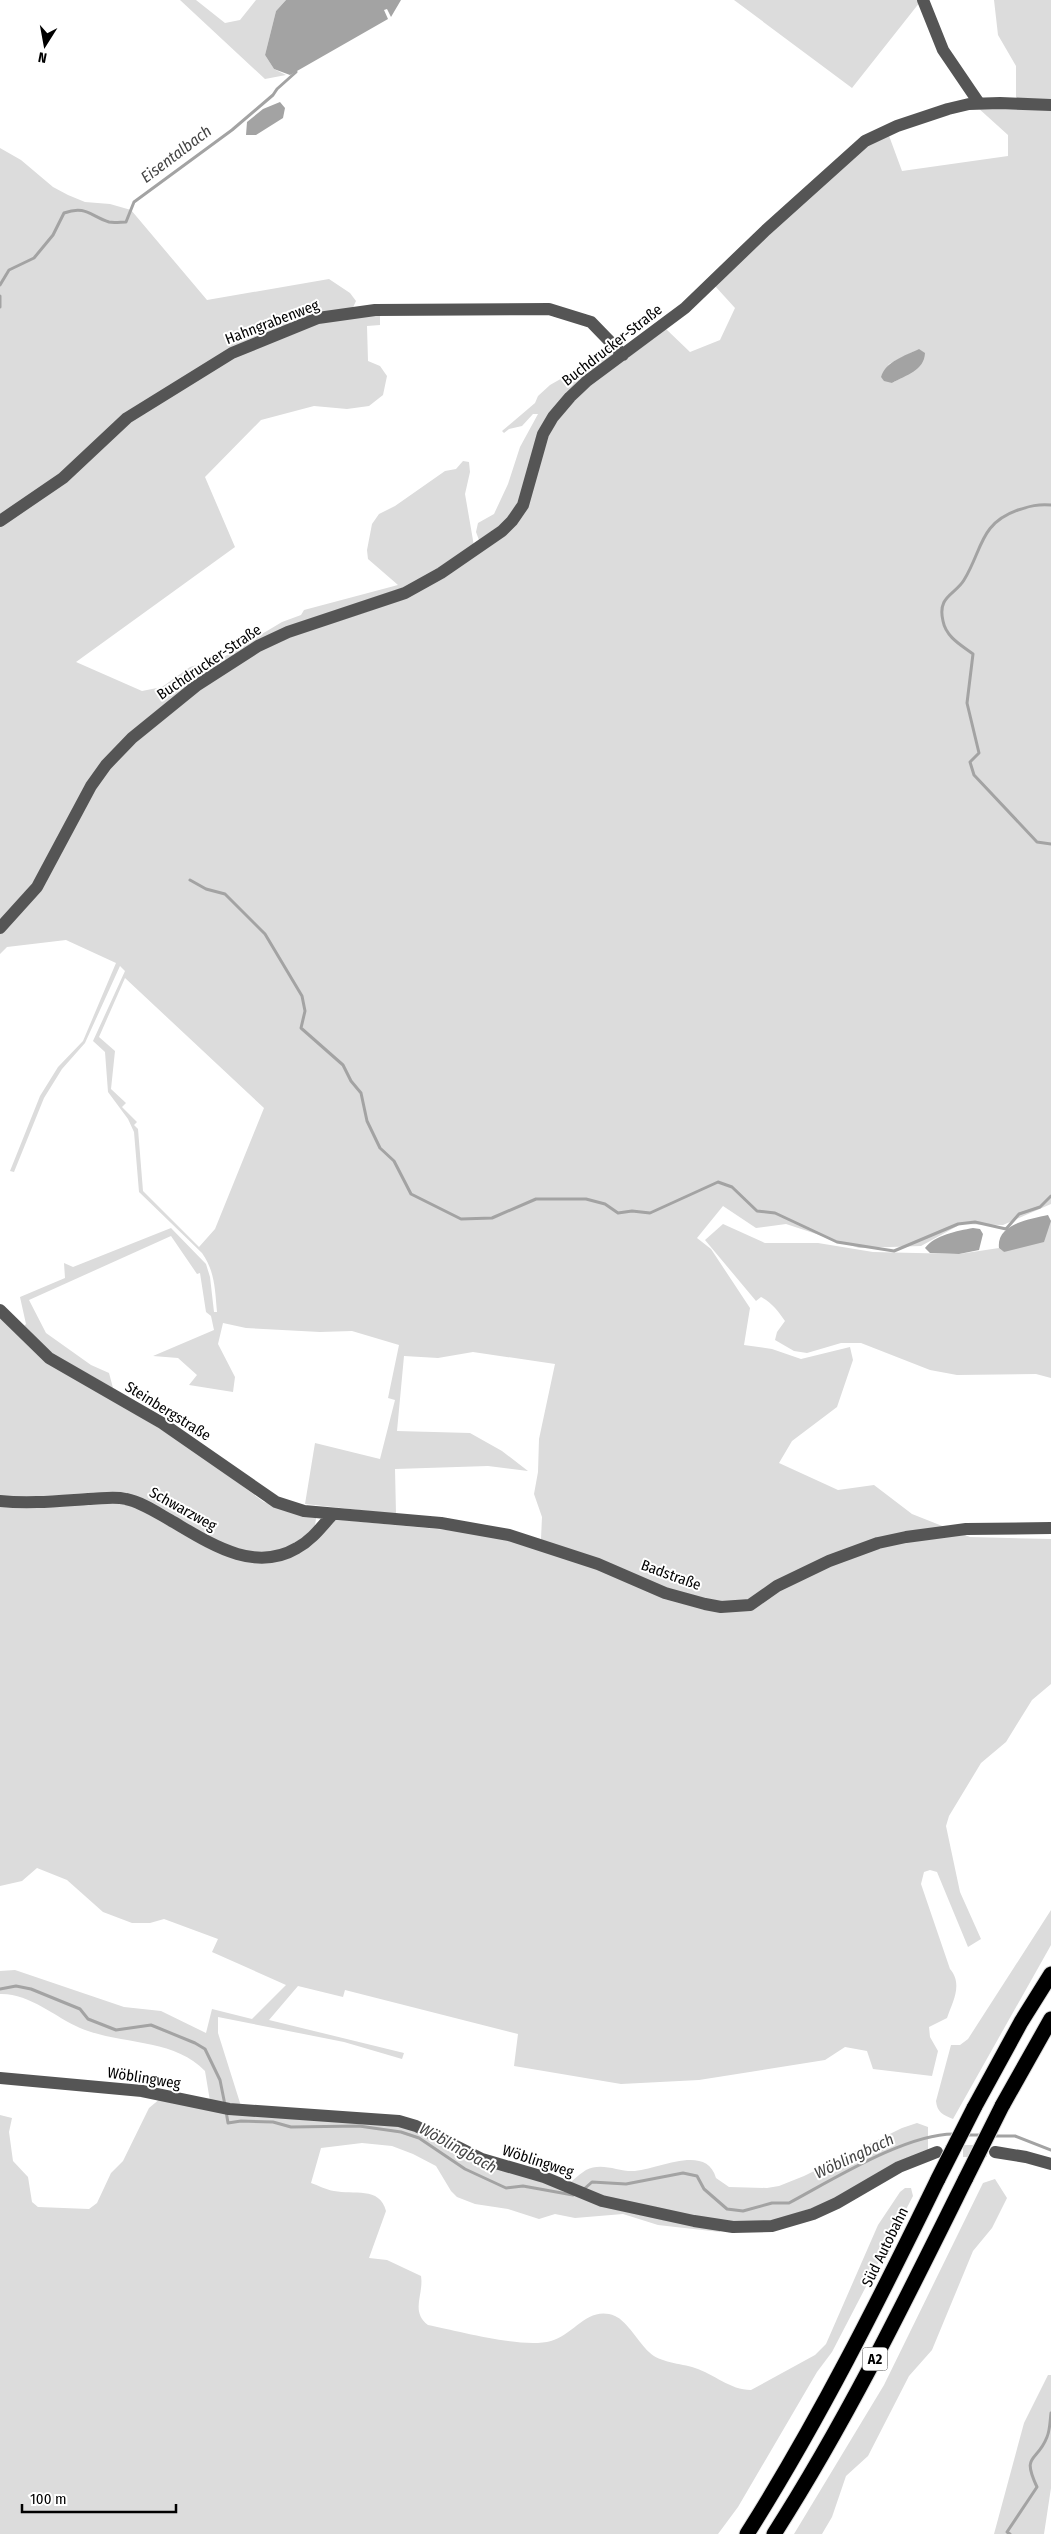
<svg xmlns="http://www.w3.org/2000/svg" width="1051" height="2534" font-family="'Fira Sans Condensed',sans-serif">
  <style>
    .green { fill: #dcdcdc; fill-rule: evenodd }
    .water { fill: #a3a3a3 }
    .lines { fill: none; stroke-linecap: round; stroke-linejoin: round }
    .stream { stroke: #a3a3a3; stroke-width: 3 }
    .minor-tunnel { stroke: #d9d9d9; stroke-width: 12; stroke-dasharray: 12 6; stroke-linecap: butt }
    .highway-casing { stroke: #dbdbdb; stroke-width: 17 }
    .minor { stroke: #555; stroke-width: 12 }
    .highway { stroke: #000; stroke-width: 15 }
    .highway-bridge-casing { stroke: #dbdbdb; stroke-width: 17; stroke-linecap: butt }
    .highway-bridge { stroke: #000; stroke-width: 15 }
    .labels { text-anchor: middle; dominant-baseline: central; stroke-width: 4; stroke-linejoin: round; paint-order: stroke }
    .shield { fill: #fff; stroke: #4c4c4c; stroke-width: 1 }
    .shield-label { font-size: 14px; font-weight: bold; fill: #000 }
    .street-label { font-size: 15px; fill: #000; stroke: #fff }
    .water-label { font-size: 16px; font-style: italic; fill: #444; stroke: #fff }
  </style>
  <rect width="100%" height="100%" fill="#fff"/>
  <path class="green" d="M180 0H196L225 23 240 20 256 0H286L276 11 265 55 274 69 286 75 265 79Z
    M734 0H919L920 2 852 88Z
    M994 0H1051V100L1016 99V66L998 35Z
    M977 107 1051 109V1204L1003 1225 961 1224 921 1246 859 1248 786 1224 756 1228 723 1206 697 1238 711 1249 750 1308 744 1345 772 1349 801 1359 850 1347 853 1360 837 1407 792 1441 779 1463 838 1490 874 1485 912 1514 970 1537 1051 1539V1684L1032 1700 1006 1742 981 1763 949 1816 946 1826 960 1892 981 1939 968 1947 937 1872 930 1870 924 1872 921 1884 950 1969C963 1984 953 2001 947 2018L929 2027 930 2037 938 2051 932 2076 873 2069 867 2051 845 2047 825 2060 699 2080 621 2084 514 2066 518 2034 345 1990 343 1997 298 1986 269 2020 404 2053 402 2059 344 2042 218 2017V2033L241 2106 210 2101 205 2071C174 2038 120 2045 80 2028 55 2017 29 1993 0 1994V1971L15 1970 124 2007 161 2011 206 2033 212 2009 252 2019 286 1985 212 1952 218 1939 164 1919 150 1923H132L103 1912 67 1880 37 1868 22 1881 0 1886V1504L128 1502 218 1550 267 1560 332 1519 541 1539 542 1517 534 1494 538 1472 539 1439 555 1364 473 1352 438 1358 404 1356 397 1431 470 1433 502 1451 528 1471 488 1466 395 1469 396 1514 305 1504 315 1443 380 1459 395 1400 388 1398 399 1345 352 1331 320 1332 246 1328 223 1323 218 1344 235 1377 233 1392 189 1385 197 1375 178 1358 153 1356 214 1330 211 1316 206 1312 200 1273 197 1274 171 1236 29 1300 46 1333 91 1365 109 1373 113 1388 51 1353 23 1327 26 1324 20 1297 65 1278 64 1263 73 1267 171 1228 206 1264 210 1277 214 1312H217C215 1290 215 1271 202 1253L139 1192 134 1132 128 1119 108 1092 105 1052 93 1041 125 971 120 966 85 1043 62 1069 44 1098 14 1172 10 1171 40 1096 58 1067 83 1041 116 963 66 940 7 947 0 954V933L110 767 174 707 272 642 369 611 504 534 547 436 573 399 666 329 690 352 720 340 735 308 715 286 768 233 868 144 888 133 902 171 1008 156V135ZM919 349 901 378 892 383 881 377 889 364ZM125 978 264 1108 215 1229 199 1247 143 1191 138 1129 134 1125 137 1122 122 1107 126 1103 111 1089 115 1051 99 1037Z
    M0 148 21 160 53 187 68 195 85 202 110 204 131 210 207 300 329 279 350 293 356 301 349 316 380 313V325L367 326 368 361 380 366 387 376 383 395 369 406 347 409 314 406 261 420 205 477 235 547 76 662 142 691 162 687 190 667 201 664 207 667 282 622 301 615 304 610 398 585 368 559 367 550 372 524 379 514 395 506 445 471 456 469 463 461 469 462 470 472 465 494 474 546 414 584 286 628 129 735 40 874 0 921Z
    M609 348 613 351 612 355 557 404 520 498 506 521 479 540 476 532 478 523 494 514 508 484 520 447 538 414H533L522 426 509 429 504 433 502 431 535 403 538 396 550 385 608 352Z
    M1051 1220V1378L1036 1374 957 1375 930 1370 861 1343H841L807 1353 794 1351 775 1340 777 1332 785 1321C778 1311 772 1303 761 1297L756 1301 705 1240 723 1224 765 1243H818L873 1252 959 1254 999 1248 1004 1252Z
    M0 1317 36 1353 188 1446 264 1502 316 1518 315 1526 296 1545 267 1553 236 1551 141 1500 0 1497Z
    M1051 1910V1945L953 2119C943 2115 937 2112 936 2101L951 2045H960L968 2039Z
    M161 2098 398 2125 562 2190C570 2183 578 2175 586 2170 601 2162 617 2171 632 2171 656 2171 706 2142 716 2178L729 2187 767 2188 779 2186 804 2176 902 2128 917 2123 928 2127V2150L835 2200 771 2222 723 2221 720 2232 658 2225 623 2214 575 2218 555 2214 539 2219 508 2209 475 2204 457 2197 451 2191 436 2166 413 2154 392 2146 362 2143 321 2148 311 2183C318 2185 326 2190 334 2191 353 2195 380 2186 386 2211L369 2258 387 2260 421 2276C424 2295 410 2311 428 2325 459 2331 522 2349 551 2341 574 2335 588 2305 615 2316 627 2321 639 2343 649 2352 660 2363 680 2363 695 2368 714 2374 730 2390 751 2390L815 2355 826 2344 878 2225 900 2192 905 2188H911L913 2196 832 2352 817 2372 738 2507 718 2534H0V2115L12 2118 9 2132 13 2161 28 2177 32 2202 38 2207 89 2209 97 2203 111 2173 123 2161 149 2108Z
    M995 2179 1007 2198 992 2228 973 2251 932 2350 909 2376 868 2456 846 2476 832 2517 822 2534H794L884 2385 983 2183Z
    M1048 2375H1051V2488L1044 2534H994L1024 2423Z"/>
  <path class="water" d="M286 0H401L391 17 387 9 384 10 388 19 290 75 274 69 265 55 276 11Z
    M280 102 285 108 283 118 256 135H246L247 122 263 109Z
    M919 349 925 353C924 371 906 375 892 383L884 381 881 377C886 361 905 356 919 349Z
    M1048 1215 1051 1221 1044 1242 1004 1252 999 1248C996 1224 1030 1219 1048 1215Z
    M973 1228 980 1229 983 1234 979 1250 959 1254 930 1253 925 1248C935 1235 957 1231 973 1228Z"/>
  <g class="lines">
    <path class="stream" d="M0 285 9 270 34 258 53 235 64 213C86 205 90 216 109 222 114 223 121 222 126 222L134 202 232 130 273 95 277 89 296 72
      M0 296V307
      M1051 505C1038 504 1030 506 1018 510 979 524 983 549 964 580 955 595 937 596 943 621 946 637 961 645 973 654L967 703 979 753 970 762 974 775 1037 842 1051 844
      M190 880 206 889 225 894 265 934 302 996 305 1011 301 1028 343 1065 351 1081 361 1093 367 1121 380 1148 394 1161 411 1194 461 1219 492 1218 536 1199H586L605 1204 618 1213 632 1211 650 1213 718 1182 732 1187 757 1211 775 1213 837 1242 894 1251 958 1224 975 1222 1006 1229 1019 1214 1040 1207 1051 1196
      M0 1989 16 1986 31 1989 80 2009 88 2019 116 2030 151 2025 195 2043 205 2049 220 2080 225 2105
      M226 2111 228 2123 241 2121 273 2122 291 2127 359 2126 401 2132 419 2138 465 2169 506 2188 523 2186 573 2195
      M967 2135H983
      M992 2136H1015L1051 2150
      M583 2190 592 2182 626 2184 683 2173 697 2176 704 2189 727 2209 743 2211 772 2203H789C832 2180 907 2133 955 2134
      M1010 2534 1007 2532 1037 2487C1021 2453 1037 2463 1047 2437 1050 2430 1050 2421 1051 2413"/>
    <path class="minor-tunnel" d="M945 2151H987"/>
    <defs>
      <path id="highway" d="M1002 2106 1051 2019
        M974 2108 1021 2022 1051 1974
        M747 2534C819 2420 879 2300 938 2179
        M774 2534C847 2420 906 2299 966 2178"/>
    </defs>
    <use href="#highway" class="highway-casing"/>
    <path class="minor" d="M923 0 943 50 979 103
      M0 521 63 478 127 418 232 353 318 318 375 310 549 309 591 322 623 355
      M0 928 37 887 91 786 106 765 132 738 196 686 258 646 288 632 405 593 441 573 502 531 512 521 523 505 543 434 553 417 570 397 587 381 685 308 766 230 865 141 897 126 948 109 969 104 1000 103 1051 105
      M0 1310 49 1358 162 1423 276 1502 304 1511 441 1523 509 1535 598 1564 665 1593 705 1604 721 1607 750 1605 777 1586 829 1561 878 1543 906 1537 966 1529 1051 1528
      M0 1501C29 1504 58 1501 88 1499 101 1499 113 1496 126 1499 141 1502 156 1512 170 1520 208 1542 253 1574 297 1548 312 1540 322 1526 333 1514
      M0 2078 142 2091 229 2109 399 2121 416 2126 482 2159 544 2177 602 2201 694 2221 733 2227 772 2226 813 2214 837 2203 899 2167 937 2152
      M995 2152 1026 2157 1051 2164"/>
    <use href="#highway" class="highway"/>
    <defs>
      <path id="highway-bridge" d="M966 2178 1002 2106
        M938 2179 974 2108"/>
    </defs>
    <use href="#highway-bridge" class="highway-bridge-casing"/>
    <use href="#highway-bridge" class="highway-bridge"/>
  </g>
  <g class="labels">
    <rect class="shield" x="862.5" y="2347.5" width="25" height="23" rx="4"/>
    <g class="shield-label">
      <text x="875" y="2359">A2</text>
    </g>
    <g class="street-label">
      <text transform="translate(272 322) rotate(-21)">Hahngrabenweg</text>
      <text transform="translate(612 345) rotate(-38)">Buchdrucker-Straße</text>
      <text transform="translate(209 662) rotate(-34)">Buchdrucker-Straße</text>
      <text transform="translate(168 1411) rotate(32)">Steinbergstraße</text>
      <text transform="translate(183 1509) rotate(29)">Schwarzweg</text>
      <text transform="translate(671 1575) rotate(20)">Badstraße</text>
      <text transform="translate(144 2078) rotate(9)">Wöblingweg</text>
      <text transform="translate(538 2161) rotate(18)">Wöblingweg</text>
      <text transform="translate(885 2247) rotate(-64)">Süd Autobahn</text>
    </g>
    <g class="water-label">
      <text transform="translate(176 154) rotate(-37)">Eisentalbach</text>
      <text transform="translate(458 2148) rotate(29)">Wöblingbach</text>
      <text transform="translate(854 2156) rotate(-25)">Wöblingbach</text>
    </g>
  </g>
  <g transform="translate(45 45) rotate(191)" stroke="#ffffff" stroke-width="4" paint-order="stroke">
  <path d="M0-4L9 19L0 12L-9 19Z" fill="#000000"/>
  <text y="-8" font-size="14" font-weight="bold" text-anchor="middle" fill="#000000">N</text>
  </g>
  <path d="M22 2504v8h154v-8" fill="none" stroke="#000000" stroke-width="2.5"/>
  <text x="30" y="2504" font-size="15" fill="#000000" stroke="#ffffff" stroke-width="4" paint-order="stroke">100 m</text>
</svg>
